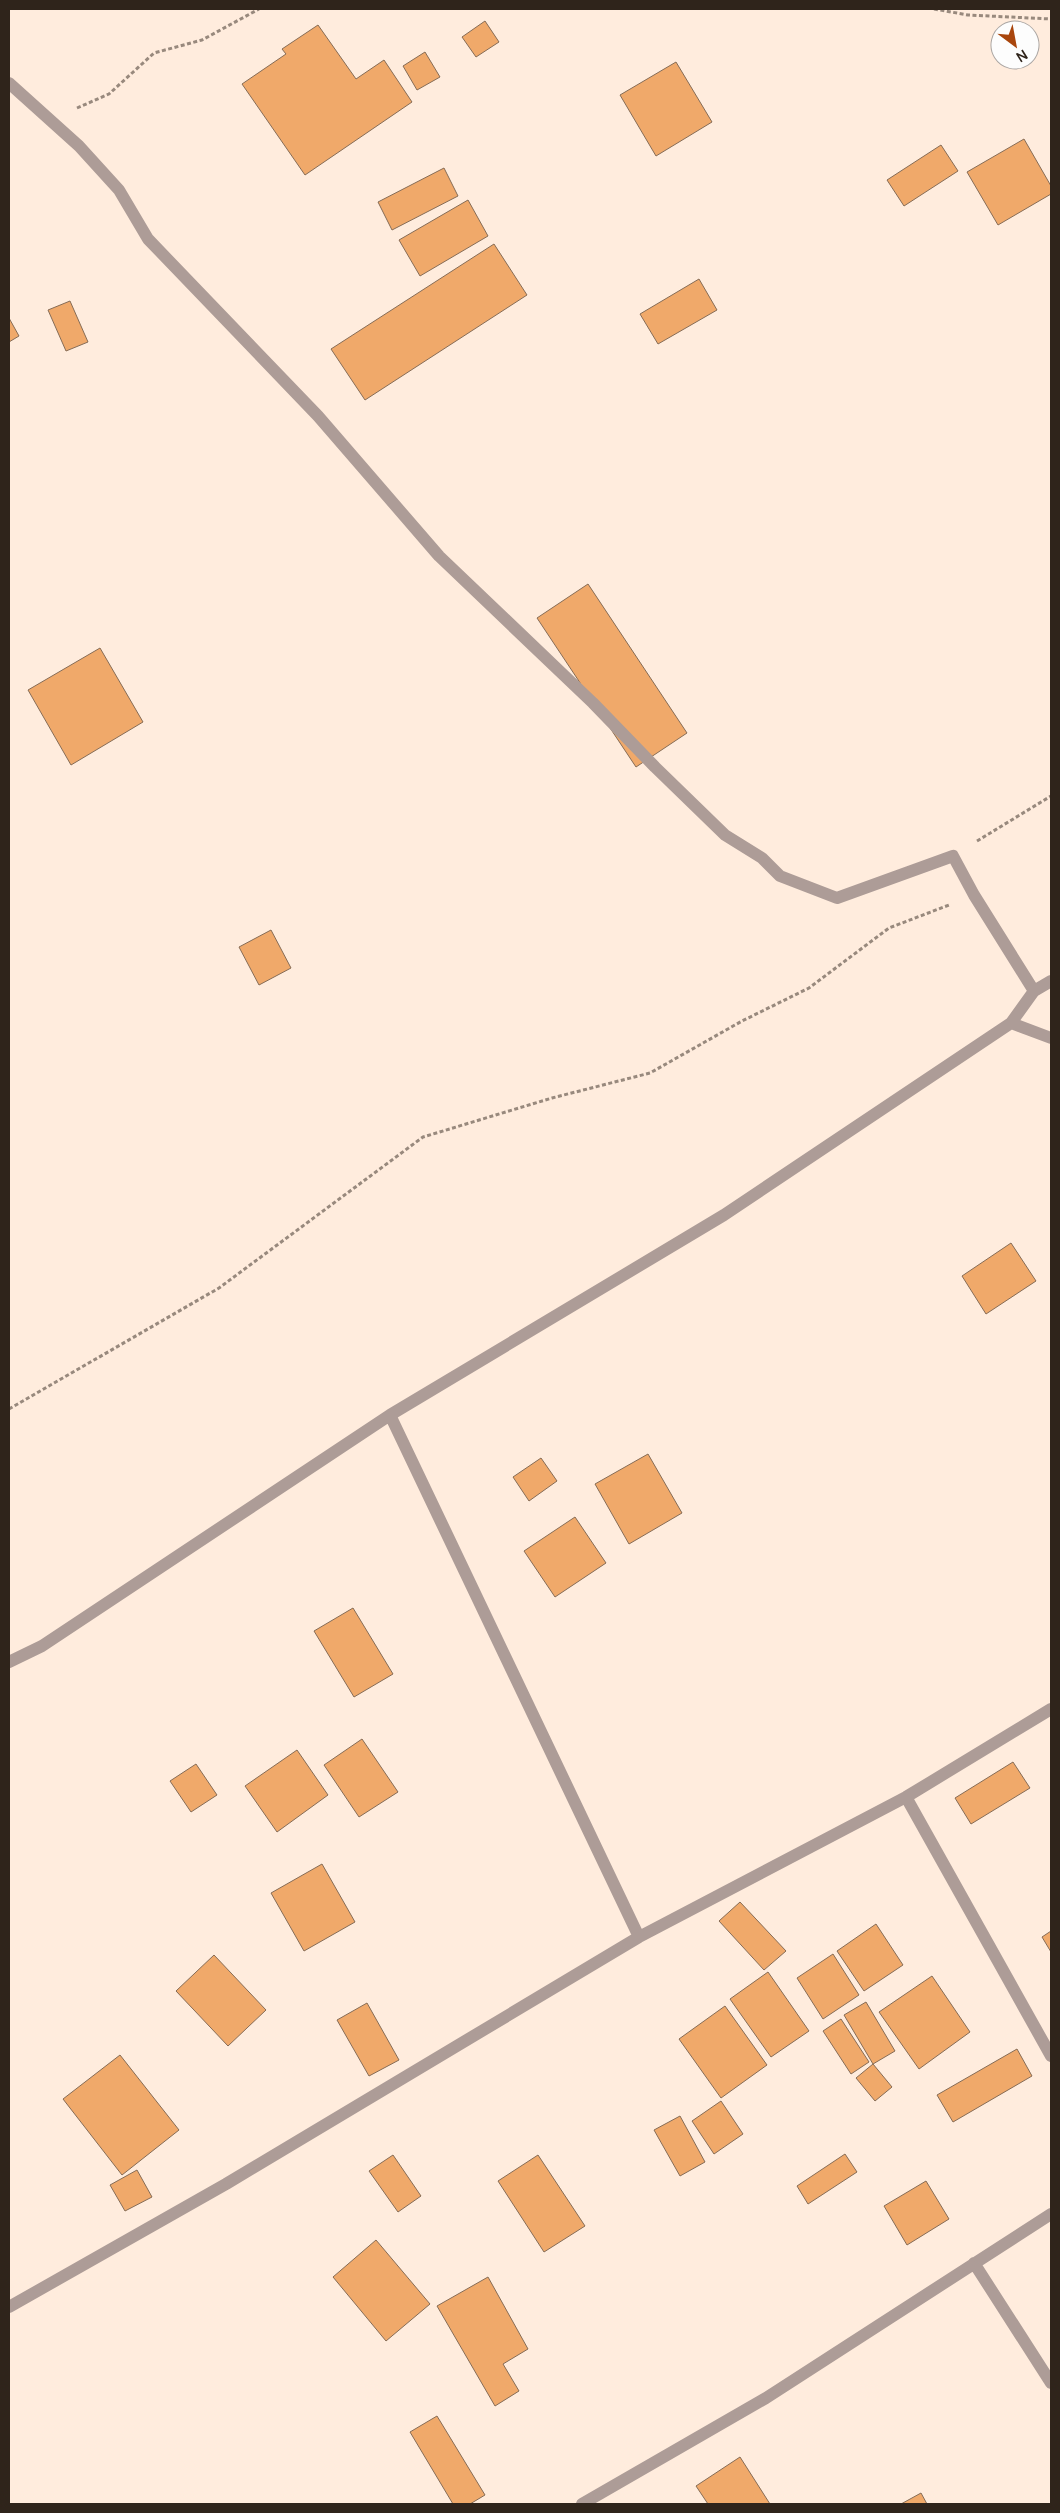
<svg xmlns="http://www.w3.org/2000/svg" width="1060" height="2513" font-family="Manrope,sans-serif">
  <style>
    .building { fill: #f0a96a; stroke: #866c56 }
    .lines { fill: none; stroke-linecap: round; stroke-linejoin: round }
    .path { stroke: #98897d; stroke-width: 3; stroke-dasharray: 4 2.5; stroke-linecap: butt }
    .street { stroke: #ad9c97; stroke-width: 12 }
  </style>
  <rect width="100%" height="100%" fill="#ffecdd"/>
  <path class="building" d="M485 21 499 42 476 57 462 37Z
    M318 25 356 79 384 60 412 102 305 175 242 84 286 54 282 49Z
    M425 52 440 77 417 90 403 66Z
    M676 62 712 122 656 156 620 95Z
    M1024 139 1051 186V194L998 225 967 172Z
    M941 145 958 171 904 206 887 180Z
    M444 168 458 196 392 230 378 202Z
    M468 200 488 236 420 276 399 240Z
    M494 244 527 295 365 400 331 349Z
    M699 279 717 310 658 344 640 314Z
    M70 301 88 342 66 351 48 310Z
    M9 318 19 336 9 342Z
    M588 584 687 733 636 767 537 618Z
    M100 648 143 722 71 765 28 690Z
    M271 930 291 968 259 985 239 947Z
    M1011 1243 1036 1281 986 1314 962 1276Z
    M648 1454 682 1513 629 1544 595 1484Z
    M541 1458 557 1481 529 1501 513 1477Z
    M575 1517 606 1563 555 1597 524 1551Z
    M353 1608 393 1674 354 1697 314 1631Z
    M362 1739 398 1792 359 1817 324 1765Z
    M297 1750 328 1795 277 1832 245 1786Z
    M1013 1762 1030 1788 971 1824 955 1798Z
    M196 1764 217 1795 191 1812 170 1781Z
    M322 1864 355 1922 304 1951 271 1893Z
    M740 1902 786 1951 764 1970 719 1921Z
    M876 1924 903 1965 864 1991 837 1951Z
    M1051 1931V1952L1042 1937Z
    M833 1954 859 1995 823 2019 797 1978Z
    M214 1955 266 2010 228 2046 176 1991Z
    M768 1972 809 2031 771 2057 730 1999Z
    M932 1976 970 2032 919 2069 879 2012Z
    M866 2002 895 2051 873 2064 844 2015Z
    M367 2003 399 2060 369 2076 337 2020Z
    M725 2006 767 2065 721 2098 679 2039Z
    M841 2019 869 2062 851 2074 823 2031Z
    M1017 2049 1032 2076 953 2122 937 2095Z
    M120 2055 179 2130 122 2175 63 2099Z
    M873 2064 892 2087 875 2101 856 2078Z
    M721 2101 743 2134 714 2154 692 2121Z
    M680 2116 705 2162 680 2176 654 2130Z
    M845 2154 857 2172 808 2204 797 2186Z
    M393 2155 421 2196 398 2212 369 2171Z
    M538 2155 585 2226 544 2252 498 2181Z
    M137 2170 152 2197 125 2211 110 2185Z
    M926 2181 949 2219 907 2245 884 2206Z
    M376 2240 430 2304 386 2341 333 2277Z
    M488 2277 528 2349 503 2364 519 2391 495 2406 437 2306Z
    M437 2416 485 2495 470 2504H453L410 2432Z
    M740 2457 770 2504H708L696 2486Z
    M921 2493 927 2504H901Z"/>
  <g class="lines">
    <path class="path" d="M934 9 968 15 1051 19
      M77 108 109 94 154 53 202 40 259 9
      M977 841 1051 796
      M9 1409 219 1288 423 1137 552 1098 650 1073 742 1021 809 988 889 928 949 905"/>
    <path class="street" d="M9 83 79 146 119 190 148 239 318 416 439 556 593 703 655 767 725 835 762 858 780 876 837 898 953 856 974 895 1034 991
      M1011 1023 1051 1038
      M390 1415 639 1937
      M9 1662 42 1646 390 1415 724 1215 1011 1023 1034 991 1051 981
      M906 1797 1051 2056
      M974 2263 1051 2383
      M9 2307 226 2184 639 1937 906 1797 1051 1709
      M582 2504 766 2398 1051 2214"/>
  </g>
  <rect width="1060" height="2513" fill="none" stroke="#2f241b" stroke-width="20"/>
  <g transform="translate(1015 45) rotate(148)"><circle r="24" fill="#fdfdfd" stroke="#aba6a3"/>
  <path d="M0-4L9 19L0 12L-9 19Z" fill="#a9460d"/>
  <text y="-8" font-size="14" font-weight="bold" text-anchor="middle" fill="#2f241b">N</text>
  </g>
</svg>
